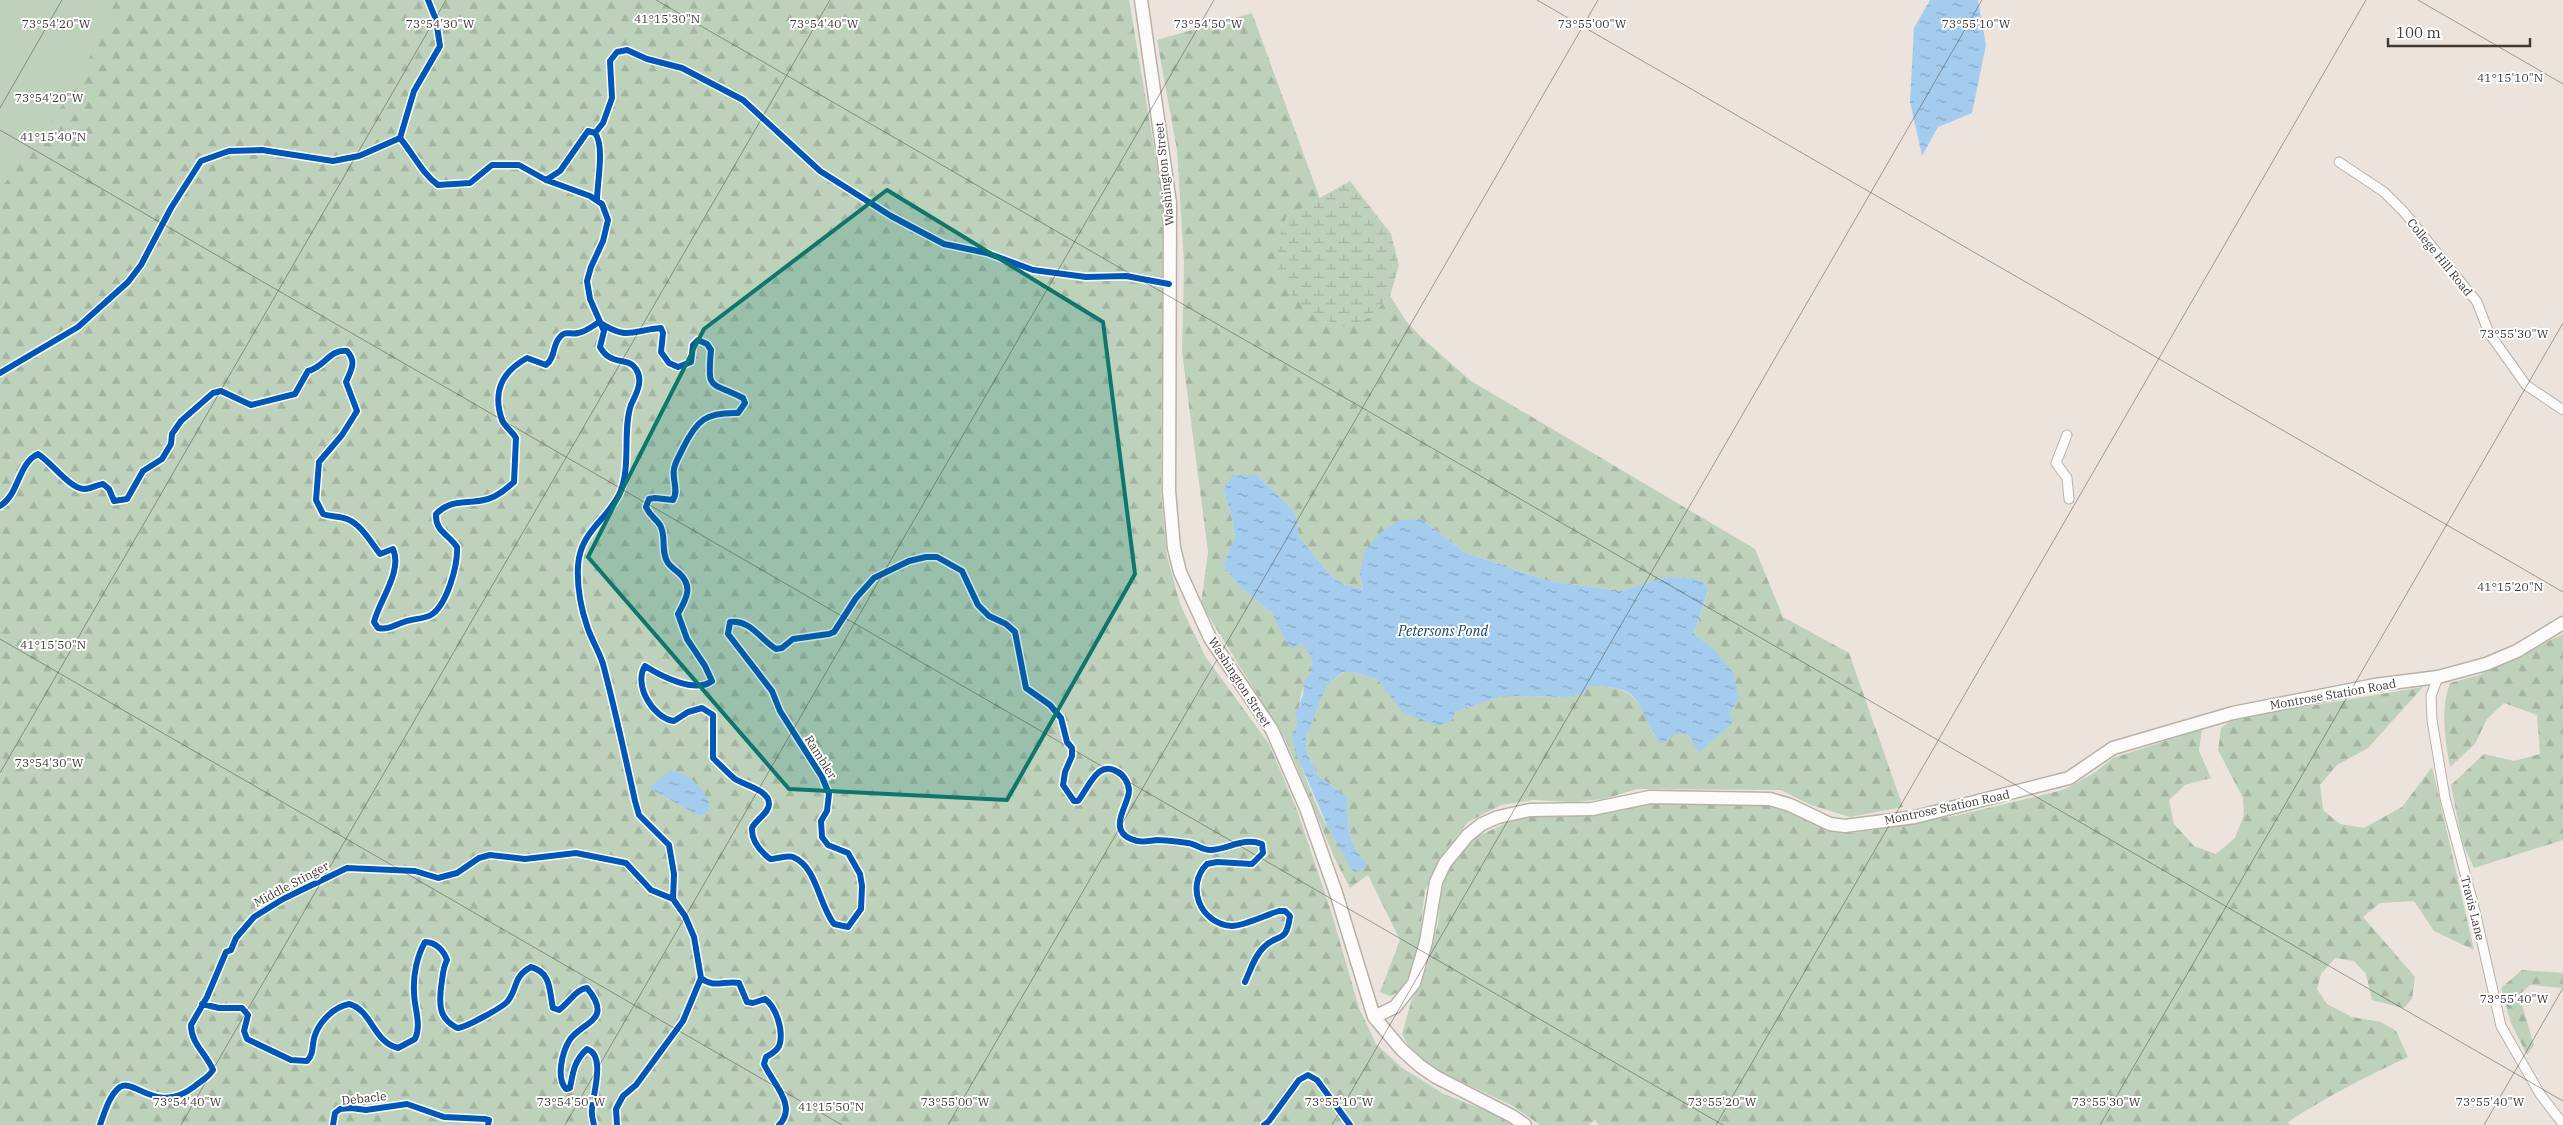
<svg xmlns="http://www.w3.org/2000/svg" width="2563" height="1125" font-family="'IBM Plex Serif',serif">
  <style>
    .forest { fill: url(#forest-firs); fill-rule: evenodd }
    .wetland { fill: url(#wetland-marsh) }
    .garden { fill: #bdd1bb }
    .water { fill: url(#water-ripples) }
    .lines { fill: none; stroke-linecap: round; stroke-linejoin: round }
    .street-casing { stroke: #b7b1aa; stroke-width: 11 }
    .secondary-casing { stroke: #b7b1aa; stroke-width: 15 }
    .street { stroke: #fcfbfa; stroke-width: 9 }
    .secondary { stroke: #fcfbfa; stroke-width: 12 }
    .cycleway-casing { stroke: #fff; stroke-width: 9 }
    .cycleway { stroke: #0057b8; stroke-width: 6 }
    .marked { fill: #0f766e; fill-opacity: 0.2; stroke: #0f766e; stroke-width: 4; stroke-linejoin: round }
    .ticks { fill: none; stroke: #403934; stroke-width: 1; stroke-opacity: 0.45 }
    .labels { text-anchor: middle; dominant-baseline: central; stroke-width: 4; stroke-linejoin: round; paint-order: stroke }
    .street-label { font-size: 12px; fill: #403934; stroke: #fff }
    .water-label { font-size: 14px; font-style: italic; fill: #0e3c5e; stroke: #fff }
    .ticks-label { font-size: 12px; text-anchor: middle; fill: #403934; stroke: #fff; stroke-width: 4; stroke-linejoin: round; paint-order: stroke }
  </style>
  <defs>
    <pattern id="forest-firs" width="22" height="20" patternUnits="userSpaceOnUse" patternTransform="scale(1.25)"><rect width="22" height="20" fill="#bdd1bb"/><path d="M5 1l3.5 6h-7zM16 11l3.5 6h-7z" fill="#a4b4a1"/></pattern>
    <pattern id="wetland-marsh" width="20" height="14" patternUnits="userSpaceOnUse" patternTransform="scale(1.25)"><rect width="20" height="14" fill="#bdd1bb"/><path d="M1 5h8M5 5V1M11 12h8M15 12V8" fill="none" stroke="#a4b4a1"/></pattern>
    <pattern id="water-ripples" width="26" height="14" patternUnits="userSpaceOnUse" patternTransform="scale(1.25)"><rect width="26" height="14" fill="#a4ccee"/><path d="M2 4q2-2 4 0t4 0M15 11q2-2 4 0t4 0" fill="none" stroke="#87a7c2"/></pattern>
  </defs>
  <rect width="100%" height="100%" fill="#ece4dc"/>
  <path class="forest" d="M0 0H1129L1163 201 1161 493 1167 556 1180 604 1205 656 1269 744 1297 810 1331 911 1359 1008 1376 1044 1401 1067 1444 1094 1487 1111 1513 1125H0Z
    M1252 13 1320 199 1286 217 1369 318 1390 296 1406 321 1421 337 1471 381 1755 549 1783 617 1849 653 1903 807 1850 817 1811 805 1781 790 1637 789 1604 799 1572 802 1534 800 1501 805 1468 822 1445 851 1425 890 1417 961 1400 991 1390 996 1380 992 1400 940 1368 875 1350 888 1334 857 1286 741 1201 604 1208 552 1182 352 1184 263 1177 150 1157 40ZM1257 475 1287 504 1296 516 1299 537 1330 575 1343 584 1363 589 1360 574 1421 519 1464 552 1549 581 1622 591 1668 577 1693 578 1704 582 1708 592 1694 634 1713 648 1739 698 1699 753 1687 734H1653C1638 694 1630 686 1587 686L1583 694 1568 697 1502 696 1455 712 1390 694 1377 679 1353 672H1344L1327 685 1306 737 1307 753 1318 776 1347 797C1349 830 1345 838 1368 865 1355 853 1340 841 1329 828 1320 818 1293 749 1293 736 1293 731 1298 727 1298 722 1299 706 1300 685 1312 672L1311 656 1301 641 1286 642 1272 613 1238 585 1223 565 1235 538 1231 513 1223 490Z
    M2563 634V840L2474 868 2462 842 2451 785 2484 754 2514 761 2540 754 2537 715 2504 703 2487 719 2475 744 2450 767C2445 739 2440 710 2450 683L2479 675Z
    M2423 687 2368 748 2337 765 2320 785 2323 810 2340 824 2364 828 2402 807 2432 767 2474 950 2434 931 2414 901 2380 903 2363 917 2415 977 2412 999 2404 1008 2372 1000 2366 974 2354 961 2335 958 2321 974 2317 989 2327 1004 2352 1017 2381 1022 2396 1031 2408 1057C2367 1076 2326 1097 2288 1122L2290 1125H1599L1595 1120 1589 1125H1540L1513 1106 1437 1070 1411 1051 1402 1034 1411 1002 1427 967 1438 924 1441 893 1447 871 1457 853 1474 838 1515 819 1554 815 1578 816 1651 802 1766 805 1785 808 1828 830 1852 833 1959 815 2063 790 2094 773 2113 758 2202 729 2199 751 2211 778 2185 785 2169 800 2174 824 2194 846 2216 854 2235 838 2244 815 2243 798 2218 750 2221 728 2233 719Z
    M2522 970 2563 973V988L2530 985 2519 995 2534 1045 2527 1055 2511 1023 2501 988Z"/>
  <path class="wetland" d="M1350 181 1391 234 1399 265 1390 296 1369 318 1345 327 1314 316 1292 296 1277 266 1279 239 1286 217Z"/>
  <path class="garden" d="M0 0H115L78 84 0 190Z"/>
  <path class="water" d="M1930 0H1978L1986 45 1972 113 1938 127 1922 156 1910 102 1914 28Z
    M1233 475H1257L1287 504 1296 516 1299 537 1330 575 1343 584 1363 589 1360 574 1365 550 1381 532 1401 520 1421 519 1464 552 1549 581 1622 591 1668 577 1693 578 1704 582 1708 591 1694 634 1713 648 1733 673 1739 698 1730 713 1733 722 1699 753 1687 734H1676L1661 744C1632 705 1649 686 1588 686L1583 694 1568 697 1502 696 1455 712 1451 721 1438 726 1403 712 1377 679 1353 672H1343L1327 685 1306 737 1307 753 1318 776 1347 797C1349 831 1345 838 1368 865L1354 873 1328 827 1296 754 1292 734 1298 723 1296 713 1303 695 1304 681 1312 672 1311 656 1301 642 1297 647 1292 649 1286 642 1272 613 1238 585 1223 565 1235 538 1231 513 1223 490Z
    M670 770C690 774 702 786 710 805L706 813 700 816 649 788Z"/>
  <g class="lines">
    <defs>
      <path id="street" d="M2339 162 2384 192 2404 212 2477 302 2489 333 2526 385 2563 410
        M2067 435 2056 463 2067 478 2069 499
        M2438 677 2431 696 2432 720 2445 798 2474 907 2501 1026 2540 1094 2563 1124"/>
      <path id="secondary" d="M1141 0 1170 203 1169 491 1174 548 1180 572 1210 638 1272 730 1306 808 1336 893 1374 1017 1401 1049 1420 1066 1436 1077 1512 1116 1525 1125
        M1374 1017 1395 1007 1414 983 1426 942 1436 882 1445 863 1468 835 1482 824 1498 817 1530 810 1592 809 1650 797 1770 799 1790 805 1830 824 1845 826 1915 817 2069 778 2113 748 2233 713 2375 685 2438 677 2486 664 2517 651 2563 623"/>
    </defs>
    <use href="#street" class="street-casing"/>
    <use href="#secondary" class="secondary-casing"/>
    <use href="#street" class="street"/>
    <use href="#secondary" class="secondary"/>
    <defs>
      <path id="cycleway" d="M595 133C605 146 597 183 597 200
        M400 138C414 155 421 172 438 185L470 183 492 165H519L546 180 590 196 602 204 608 220 603 241 591 267 587 281 590 299 604 331 600 347C611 367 628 356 636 369 644 381 636 394 631 405 622 430 632 468 619 495 605 522 580 532 578 566 577 585 581 608 587 626 591 639 599 651 603 664 615 709 625 756 635 801L639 815 669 845 674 874 673 899 685 916 694 937 701 978 683 1021 636 1085 623 1096 616 1109 617 1125
        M546 180 560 171 588 131 595 133 603 123 612 98 610 61 617 52 627 50 647 59 682 68 743 100 820 171 891 216 944 244 987 253 1033 270 1086 277 1126 276 1169 284
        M0 373 78 327 128 282 141 265 171 208 201 161 229 151 262 150 333 161 359 156 400 138 414 91 440 46 436 20 428 0
        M0 506C19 495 18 463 38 454 51 462 70 489 84 489 90 489 96 485 103 484L109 489 114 501 127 499 143 471 162 459 171 444 172 434 181 421 213 393 221 391 251 405 295 394 308 371C325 367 329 349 347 351 357 362 351 370 346 382L357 411 342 435 319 462 316 500 323 514C331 517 339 516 347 519 361 524 372 544 380 554L393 549C403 571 379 601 374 622L378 628C389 630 394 625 404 622 411 619 424 619 431 615 447 605 458 565 457 547 448 534 435 531 436 514 452 498 467 505 488 499 498 496 506 489 514 482L516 438C512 431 505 427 502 420 492 391 502 372 527 358L546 365C556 357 552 345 560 337 565 330 571 335 578 333 585 332 593 326 599 322 627 341 633 330 661 328L663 333 661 352 669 363 678 367 691 362 693 345 698 340 707 344 711 350C707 392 710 381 743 398L745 403 738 413C706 412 697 420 683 448 680 455 675 462 674 469 672 480 679 491 673 500L655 498 649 499 646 507C650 516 655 518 660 525 667 537 660 551 668 563 671 567 675 570 679 573 694 587 686 599 678 614L687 639 705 666 712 681C695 694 661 676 645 666 633 685 653 718 674 721L688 712 702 708 713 715V758C717 762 731 776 735 779 744 785 768 790 769 803 770 813 755 820 752 828 751 841 760 851 770 859 777 859 787 855 793 857 817 867 818 903 834 924L848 927 861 909 862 886 860 874 848 853 828 845 822 837 821 821 827 811 829 794 822 777 780 711 772 691 728 634 730 622C750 619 761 640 776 649L782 648 793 639 829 634 834 632 856 598 874 578 909 561 926 557H937L962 571 978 605 989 616 1006 624 1015 632 1026 688 1050 705 1061 718 1067 742 1072 748V756L1065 772 1063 785 1074 801H1078C1089 787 1098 759 1118 772 1124 775 1129 784 1129 791 1129 804 1107 829 1131 839 1140 843 1148 841 1157 840 1167 840 1178 842 1188 843 1196 844 1202 850 1210 850 1229 849 1243 837 1262 844L1263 853 1252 864 1217 862 1207 864C1185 886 1200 924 1232 926 1244 926 1266 915 1279 911H1285L1290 916C1286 945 1279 932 1264 947 1255 955 1250 971 1245 982
        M701 978C714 989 725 980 739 983L747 1002 753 1003 765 999C776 1007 783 1029 780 1043 779 1050 772 1054 766 1057L764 1064C773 1084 798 1106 779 1125
        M202 1004 219 1008H242L248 1015 244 1031 247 1039 291 1060 307 1061C315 1053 311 1045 315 1035 320 1021 334 1007 349 1004 372 1010 373 1042 398 1048L415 1039C422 1024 414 1008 414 992 413 975 417 956 425 942 436 942 444 951 447 960 442 970 443 977 441 987 439 1006 439 1018 457 1028 465 1028 501 1008 507 1002 518 990 512 977 531 967 552 973 549 991 553 1008L559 1010C569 1003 576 989 587 988 615 1022 580 1022 569 1041 562 1053 556 1078 566 1089L570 1088C573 1072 574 1061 587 1049 606 1055 593 1094 592 1109 591 1114 593 1120 594 1125
        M100 1125C104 1114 109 1095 120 1087 135 1078 157 1116 195 1086 202 1080 208 1078 213 1070 206 1053 191 1044 191 1025L207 997 226 952 231 950 236 938 254 917 283 899 347 868 415 871 438 878 457 873 479 858 490 855 525 859 576 853 626 863 651 890 673 899
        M333 1125 335 1113 340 1109 351 1108 366 1110 407 1104 444 1117 485 1119 489 1120 488 1125
        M1264 1125 1269 1121 1299 1080 1308 1075 1317 1080 1350 1125"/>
    </defs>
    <use href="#cycleway" class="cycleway-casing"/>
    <use href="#cycleway" class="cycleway"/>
  </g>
  <path class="marked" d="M887 190 1103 322 1135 574 1007 800 789 789 588 557 704 329Z"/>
  <path class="ticks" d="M656 0 2563 1101M1537 0 2563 592M2418 0 2563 84M0 108 62 0M0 130 1723 1125M0 639 842 1125M0 773 446 0M181 1125 830 0M565 1125 1214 0M948 1125 1598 0M1332 1125 1982 0M1716 1125 2366 0M2100 1125 2563 323M2484 1125 2563 988"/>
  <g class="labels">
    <g class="street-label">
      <text transform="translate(1164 174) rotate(-96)">Washington Street</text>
      <text transform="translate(2440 257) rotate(51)">College Hill Road</text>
      <text transform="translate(1240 682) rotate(57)">Washington Street</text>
      <text transform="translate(2333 694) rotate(-10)">Montrose Station Road</text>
      <text transform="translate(821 757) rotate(58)">Rambler</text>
      <text transform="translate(1947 807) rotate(-12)">Montrose Station Road</text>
      <text transform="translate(291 884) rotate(-28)">Middle Stinger</text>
      <text transform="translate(2473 908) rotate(76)">Travis Lane</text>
      <text transform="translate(364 1098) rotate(-6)">Debacle</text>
    </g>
    <g class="water-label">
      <text x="1443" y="631">Petersons Pond</text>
    </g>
  </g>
  <g class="ticks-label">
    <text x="667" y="23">41°15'30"N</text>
    <text x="56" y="28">73°54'20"W</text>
    <text x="440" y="28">73°54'30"W</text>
    <text x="824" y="28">73°54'40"W</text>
    <text x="1208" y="28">73°54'50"W</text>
    <text x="1592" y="28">73°55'00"W</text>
    <text x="1976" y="28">73°55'10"W</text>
    <text x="2510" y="82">41°15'10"N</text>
    <text x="49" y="102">73°54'20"W</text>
    <text x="53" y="141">41°15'40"N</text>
    <text x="2514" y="338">73°55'30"W</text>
    <text x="2510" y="591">41°15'20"N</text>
    <text x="53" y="649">41°15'50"N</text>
    <text x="49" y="767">73°54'30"W</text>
    <text x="2514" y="1003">73°55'40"W</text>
    <text x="187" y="1106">73°54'40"W</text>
    <text x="571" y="1106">73°54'50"W</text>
    <text x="955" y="1106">73°55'00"W</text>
    <text x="1339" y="1106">73°55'10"W</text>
    <text x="1722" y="1106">73°55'20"W</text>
    <text x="2106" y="1106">73°55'30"W</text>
    <text x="2490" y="1106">73°55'40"W</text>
    <text x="831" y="1111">41°15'50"N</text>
  </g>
  <path d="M2388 38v8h142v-8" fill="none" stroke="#403934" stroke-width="2.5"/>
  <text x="2396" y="38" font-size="15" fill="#403934" stroke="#ffffff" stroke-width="4" paint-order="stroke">100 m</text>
</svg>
